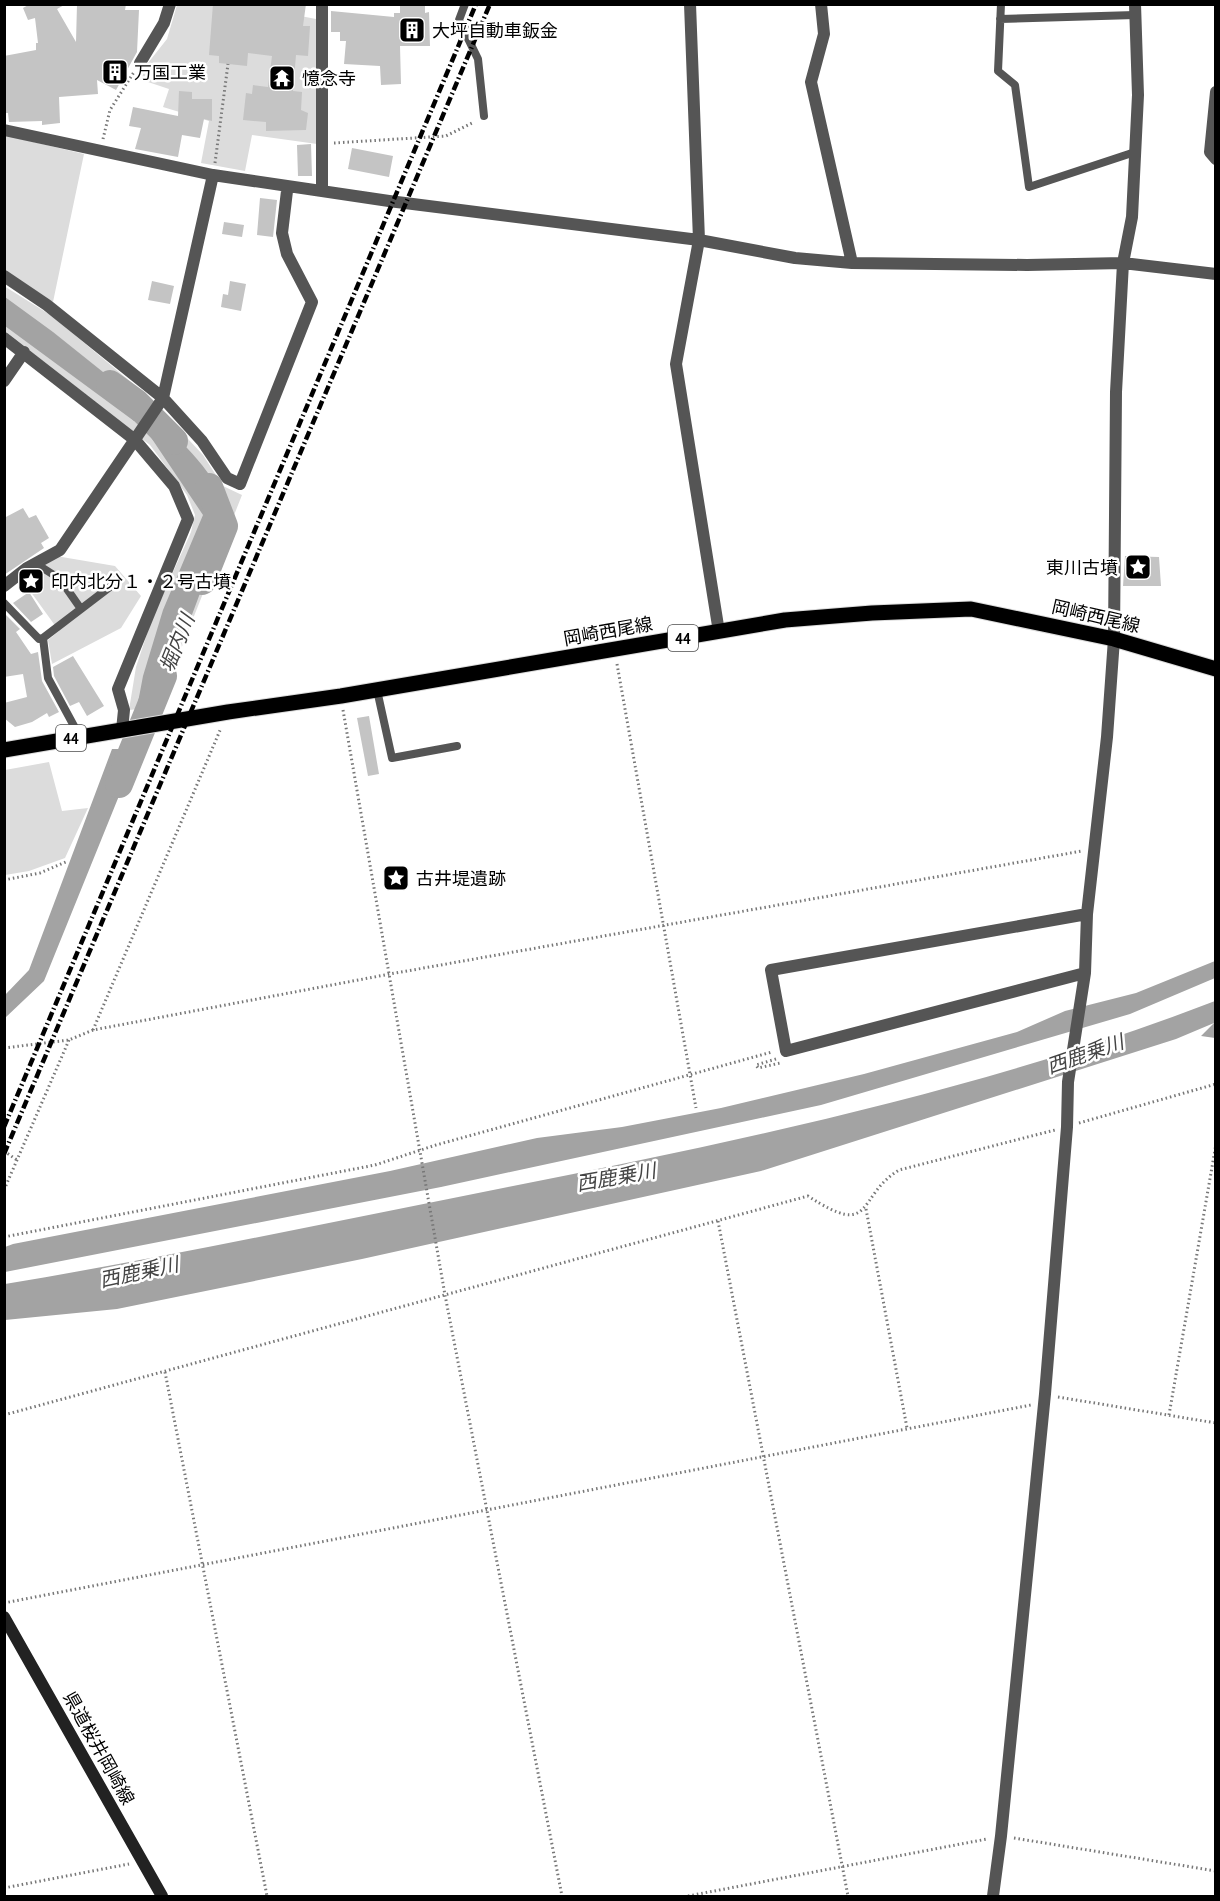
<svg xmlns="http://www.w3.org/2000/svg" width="1220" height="1901" font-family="'PT Sans Narrow','Noto Sans JP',sans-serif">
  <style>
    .green { fill: #dcdcdc }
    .water { fill: #a3a3a3 }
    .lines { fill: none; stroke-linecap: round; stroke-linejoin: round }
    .river { stroke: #a3a3a3; stroke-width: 28 }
    .building { fill: #c4c4c4 }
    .primary-casing { stroke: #dbdbdb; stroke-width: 17 }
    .path { stroke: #777; stroke-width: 3; stroke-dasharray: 1.5 3; stroke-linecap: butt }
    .service { stroke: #555; stroke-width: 8 }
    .minor { stroke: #555; stroke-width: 12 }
    .secondary { stroke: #222; stroke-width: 12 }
    .primary { stroke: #000; stroke-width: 15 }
    .rail { stroke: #000; stroke-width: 4.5; stroke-dasharray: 9 3 1.5 3; stroke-linecap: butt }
    .labels { text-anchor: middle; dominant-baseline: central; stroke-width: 5; stroke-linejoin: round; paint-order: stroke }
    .shield { fill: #fff; stroke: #4c4c4c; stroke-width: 1.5 }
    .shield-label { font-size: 16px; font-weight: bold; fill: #000 }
    .poi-label { font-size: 18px; fill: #000; stroke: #fff; text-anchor: start }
    .street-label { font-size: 18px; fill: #000; stroke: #fff }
    .water-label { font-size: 20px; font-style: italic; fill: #444; stroke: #fff }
  </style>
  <rect width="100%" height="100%" fill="#fff"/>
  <path class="green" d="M177 5H244L316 19 317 144 252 135 245 171 201 163 209 121 163 107 169 89 136 78 167 39Z
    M4 135 84 154 53 302 5 270Z
    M4 286 52 316 149 397 203 455 223 486 242 495 158 707 129 710 136 667 152 619 191 532 195 515 187 495 150 445 5 331Z
    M56 556 115 566 141 596 121 628 52 664 48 640 59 631 20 577Z
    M49 762 62 811 88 808 65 858 29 871 5 875V770Z"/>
  <path class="water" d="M5 297 53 332 143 404 134 421 5 326Z
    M157 419C180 440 224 480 225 514 225 523 219 535 216 544 200 601 175 656 153 710L136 713 143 676 163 610 203 515 148 433Z
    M112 749H138L44 981 5 1018V995L29 970Z
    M1215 961V978L1130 1014 821 1105 441 1187 5 1272V1247L13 1244 390 1171 537 1138 622 1127 721 1108 864 1074 1017 1032 1065 1011 1136 993Z
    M1215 1001V1038L1201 1036 1214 1023 1176 1039 761 1171 362 1259 117 1309 5 1320V1284C173 1256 341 1220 508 1187 747 1139 988 1089 1215 1001Z"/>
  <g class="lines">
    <path class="river" d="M110 384 135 402 174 441
      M202 581 224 526 209 487
      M119 784 163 676"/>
  </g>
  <path class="building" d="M30 4H66L57 9 76 42 77 4H126L125 10H139L137 52 116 90 97 80 98 94 59 97 60 123 42 125V121L9 122 8 113H4V56L36 50V43H38L35 18 28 20 23 8Z
    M213 4H306L303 26H310L308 56 296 55 293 91 302 92 301 110 308 113 306 130 266 131V122L243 120 246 93 252 94 253 85 268 87 272 56 248 53 247 66 219 63V56L209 55Z
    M400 4H425V13L429 12 430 46H400L401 84 381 85 380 66 344 64 346 41H340V32H331V11L394 17V13H400Z
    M179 91 192 92V99H212V121L204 119 200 138 182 135 178 157 135 149 141 128 129 126 133 107 178 116Z
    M311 144 312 176H298L297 145Z
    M352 148 393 156 389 177 348 169Z
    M260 198 277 200 273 237 257 235Z
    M224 222 244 225 242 237 222 234Z
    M152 281 174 286 170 304 148 300Z
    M230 281 246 284 241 311 221 307 223 294 228 295Z
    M23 508 29 518 36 515 49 538 41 543 44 548 4 575V518Z
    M1125 556 1159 557 1161 586H1123Z
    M29 592 43 614 31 622 13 603Z
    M4 613 20 629 16 632 31 654 38 652 42 681 59 712 49 717 47 713 32 722 15 727 4 718V703L27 697 23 674 4 677Z
    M73 656 104 706 87 716 79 702 70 706 54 676 53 667Z
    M369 716 379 774 368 776 357 718Z"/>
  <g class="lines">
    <defs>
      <path id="primary" d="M4 750 228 712 341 696 785 620 872 613 971 609 1114 639 1216 669"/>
    </defs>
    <use href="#primary" class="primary-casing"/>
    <path class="path" d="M103 139 110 110 134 72
      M334 143 446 136 474 122
      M215 163 228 64
      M617 664 696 1108
      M343 710 445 1295 562 1896
      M4 880 40 873 68 861
      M93 1030 221 728
      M4 1048 69 1040 93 1030 390 974 1082 851
      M776 1059 756 1065 758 1068 780 1063
      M1079 1123 1216 1084
      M4 1151 17 1160
      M4 1190 69 1040
      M866 1209 907 1428
      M718 1221 848 1896
      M4 1237 375 1165 436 1145 772 1052
      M165 1372 267 1896
      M1058 1397 1216 1423
      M4 1415 808 1196C875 1240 856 1196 899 1170L1055 1130
      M1169 1415 1216 1144
      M4 1603 1031 1405
      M1014 1838 1216 1871
      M4 1888 129 1864
      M688 1896 987 1839"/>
    <path class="service" d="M465 4 459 20 478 59 484 116
      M1001 4 998 71 1015 85 1029 187 1135 152
      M1000 19 1135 15
      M35 563 60 579 81 609 43 638 48 678 74 726 75 738
      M4 603 39 639 43 638
      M81 609 119 580
      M377 690 392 758 457 746"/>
    <path class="minor" d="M690 4 699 240 676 364 719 632
      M821 4 824 34 811 82 852 263
      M140 63 164 23 170 4
      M1216 92 1210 152 1216 159
      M4 130 213 175 389 201 699 240 795 258 852 263 1027 265 1123 263 1216 274
      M322 191V4
      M4 276 47 305 163 398 202 441 227 478 240 484 312 302 287 254 282 233 287 191
      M4 338 135 440 174 486 188 519 118 689 124 710 122 730
      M4 381 24 352
      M4 586 27 568 60 550 163 398 213 175
      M1085 973 786 1051 771 970 1087 914
      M993 1896 1001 1836 1045 1394 1067 1127 1068 1082 1085 973 1087 914 1107 737 1114 639 1116 392 1123 263 1132 217 1138 95 1135 4"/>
    <path class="secondary" d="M4 1617 162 1896"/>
    <use href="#primary" class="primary"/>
    <path class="rail" d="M4 1127 476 4
      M4 1154 490 4"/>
  </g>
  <defs>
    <symbol id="building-square" viewBox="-11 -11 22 22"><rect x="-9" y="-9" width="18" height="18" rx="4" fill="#000" stroke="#fff"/><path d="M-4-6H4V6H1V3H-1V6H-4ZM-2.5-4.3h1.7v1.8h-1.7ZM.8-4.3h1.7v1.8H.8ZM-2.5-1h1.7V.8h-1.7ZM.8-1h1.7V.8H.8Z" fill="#fff"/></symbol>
    <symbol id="temple-square" viewBox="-11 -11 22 22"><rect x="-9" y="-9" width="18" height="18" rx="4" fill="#000" stroke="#fff"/><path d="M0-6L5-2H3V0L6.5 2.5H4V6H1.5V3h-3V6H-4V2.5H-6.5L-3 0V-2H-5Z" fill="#fff"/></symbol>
    <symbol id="sight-square" viewBox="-11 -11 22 22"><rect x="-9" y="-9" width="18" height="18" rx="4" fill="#000" stroke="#fff"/><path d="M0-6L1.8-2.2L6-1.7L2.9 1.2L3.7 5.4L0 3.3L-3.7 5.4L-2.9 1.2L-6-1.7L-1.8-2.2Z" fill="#fff"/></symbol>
  </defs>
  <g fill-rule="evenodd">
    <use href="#building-square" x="397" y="15" width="30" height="30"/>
    <use href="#building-square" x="100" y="57" width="30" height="30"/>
    <use href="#temple-square" x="267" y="63" width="30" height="30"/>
    <use href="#sight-square" x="1123" y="552" width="30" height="30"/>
    <use href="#sight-square" x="16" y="566" width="30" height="30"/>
    <use href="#sight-square" x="381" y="863" width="30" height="30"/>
  </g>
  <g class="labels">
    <g class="shield">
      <rect x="668" y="625" width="30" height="26" rx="4.5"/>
      <rect x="56" y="725" width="30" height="26" rx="4.5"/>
    </g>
    <g class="shield-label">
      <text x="683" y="638">44</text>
      <text x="71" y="738">44</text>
    </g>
    <g class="poi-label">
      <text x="432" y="30">大坪自動車鈑金</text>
      <text x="134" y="72">万国工業</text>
      <text x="302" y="78">憶念寺</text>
      <text x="1118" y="567" text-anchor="end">東川古墳</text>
      <text x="51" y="581">印内北分１・２号古墳</text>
      <text x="416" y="878">古井堤遺跡</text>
    </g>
    <g class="street-label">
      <text transform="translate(1096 616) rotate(13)">岡崎西尾線</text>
      <text transform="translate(608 631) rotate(-10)">岡崎西尾線</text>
      <text transform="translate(99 1748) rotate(61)">県道桜井岡崎線</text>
    </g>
    <g class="water-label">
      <text transform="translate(177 643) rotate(-68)">堀内川</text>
      <text transform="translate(1085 1054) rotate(-19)">西鹿乗川</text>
      <text transform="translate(616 1177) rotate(-10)">西鹿乗川</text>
      <text transform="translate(139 1272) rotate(-12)">西鹿乗川</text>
    </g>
  </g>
  <rect width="1220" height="1901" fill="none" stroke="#000000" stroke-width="12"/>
</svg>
